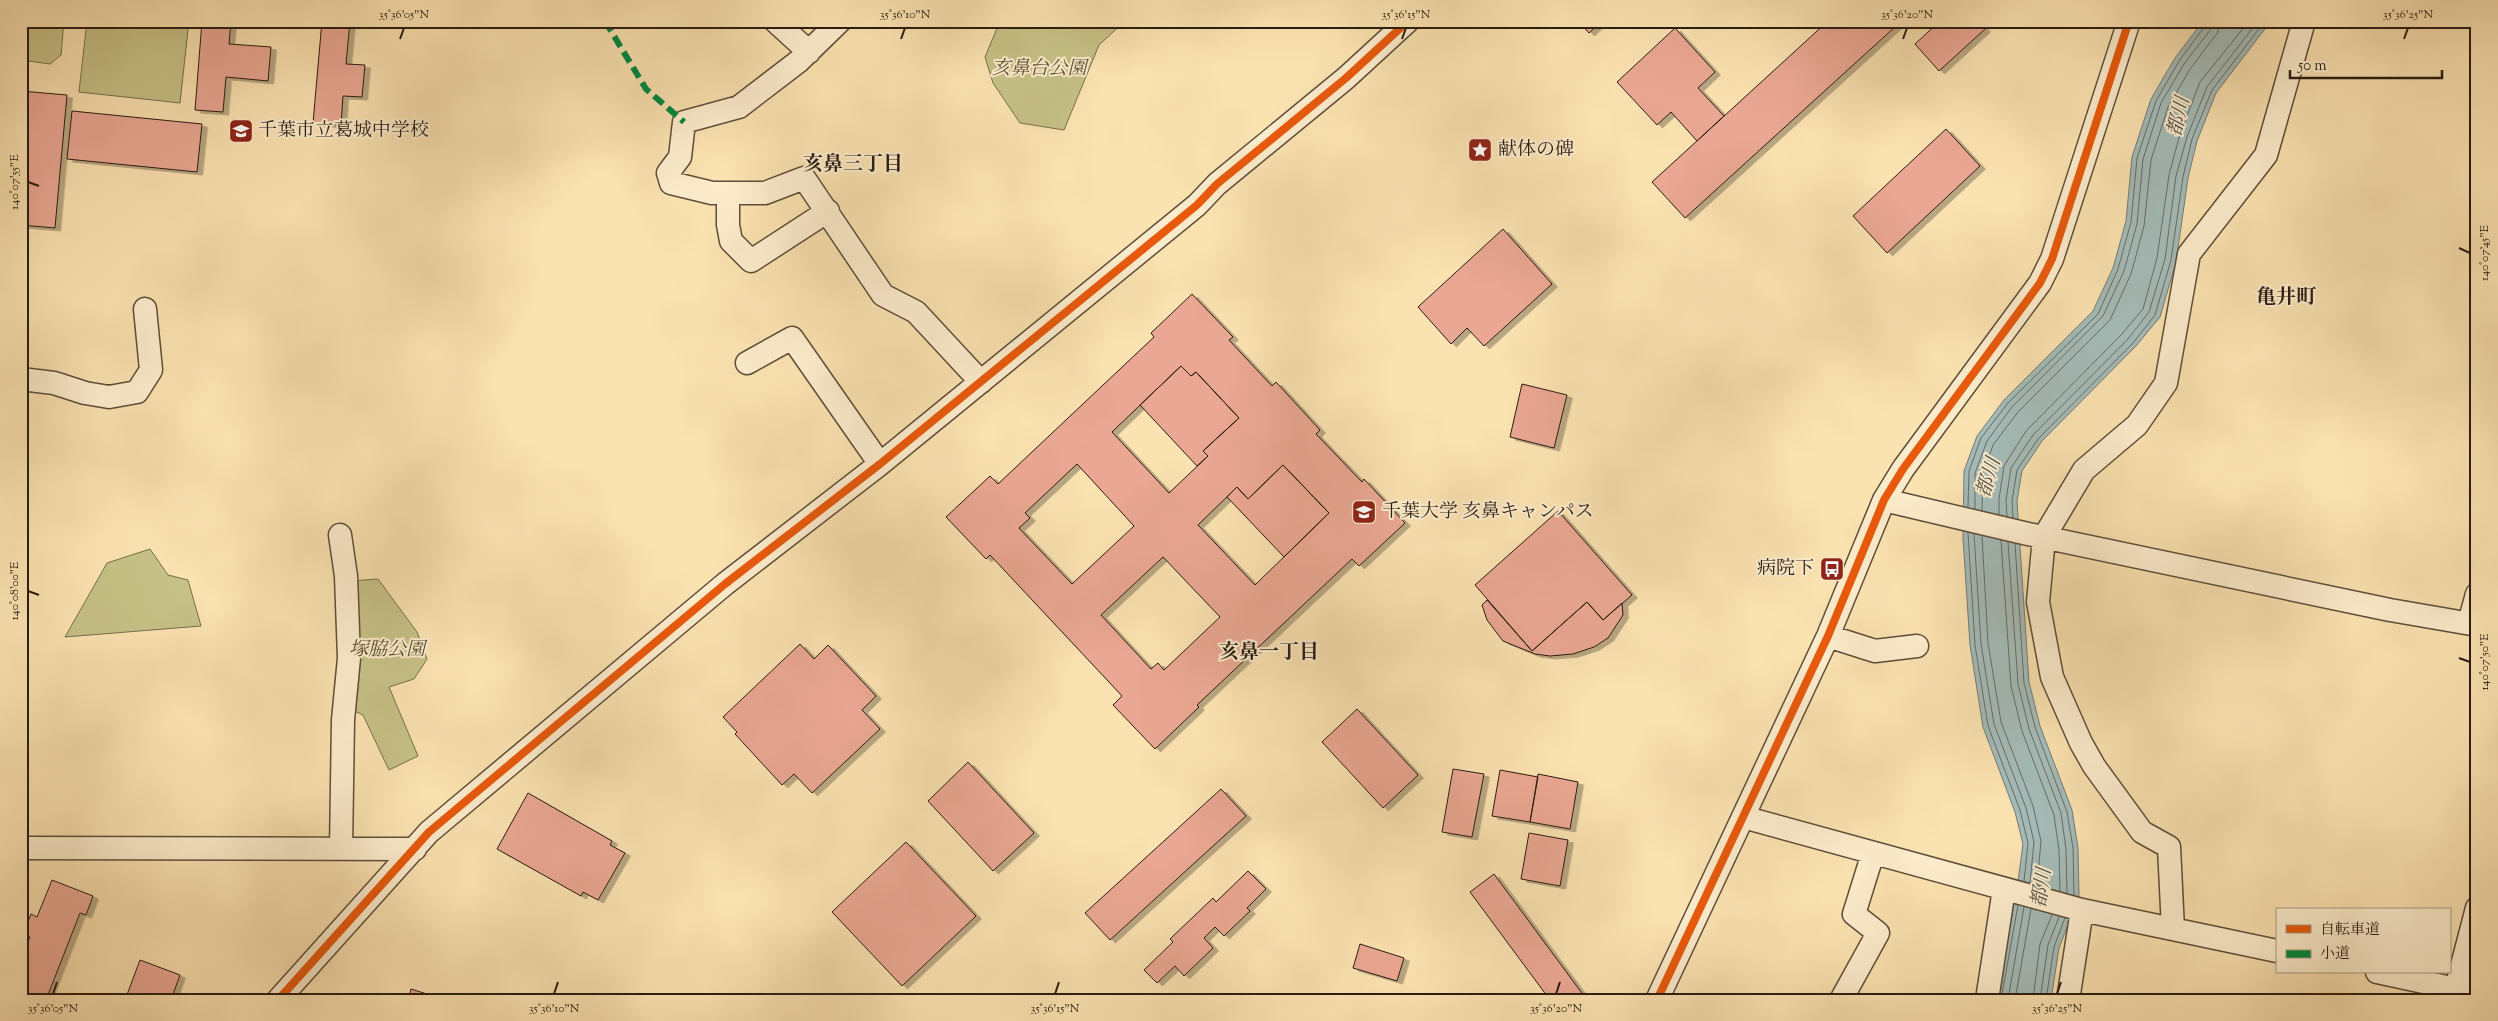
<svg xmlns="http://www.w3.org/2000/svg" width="2498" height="1021" font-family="'Sorts Mill Goudy','Noto Serif JP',serif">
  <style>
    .green { fill: #c6c186; stroke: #786e4b }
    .water { fill: #a4bbb8; stroke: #737b75 }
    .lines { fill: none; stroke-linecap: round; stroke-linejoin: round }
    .shore { stroke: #676c64; stroke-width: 1 }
    .building { fill: #eaa793; stroke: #2a1c10; fill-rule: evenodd; filter: url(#shadow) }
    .minor-casing { stroke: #5e4e38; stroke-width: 25 }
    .minor { stroke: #fceccc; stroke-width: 22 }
    .quiet { stroke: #00873e; stroke-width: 6; stroke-dasharray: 12 6; stroke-linecap: butt }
    .cycleway-casing { stroke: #fceccc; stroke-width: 11 }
    .cycleway { stroke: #e8590c; stroke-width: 8 }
    .ticks { fill: none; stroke: #2a1c10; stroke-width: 2 }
    .labels { text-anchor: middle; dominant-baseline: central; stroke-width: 4; stroke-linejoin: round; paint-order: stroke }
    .park-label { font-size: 19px; font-style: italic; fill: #594e33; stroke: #fceccc }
    .poi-label { font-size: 19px; fill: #2a1c10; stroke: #fceccc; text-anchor: start }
    .water-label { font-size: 20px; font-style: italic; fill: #55544b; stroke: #fceccc }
    .neighbourhood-label { font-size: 20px; font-weight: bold; fill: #2a1c10; stroke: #fceccc }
    .neatline { fill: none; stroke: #2a1c10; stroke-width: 2 }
    .ticks-label { font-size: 12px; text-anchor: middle; fill: #2a1c10 }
  </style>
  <defs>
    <filter id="shadow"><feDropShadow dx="5.5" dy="3" stdDeviation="0" flood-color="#0004"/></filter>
  </defs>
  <rect width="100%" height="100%" fill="#fbe2b1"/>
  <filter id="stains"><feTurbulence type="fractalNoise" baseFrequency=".004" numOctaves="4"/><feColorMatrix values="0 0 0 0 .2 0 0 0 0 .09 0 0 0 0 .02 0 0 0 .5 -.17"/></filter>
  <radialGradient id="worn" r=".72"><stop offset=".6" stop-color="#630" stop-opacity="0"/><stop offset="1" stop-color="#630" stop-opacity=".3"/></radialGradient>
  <path class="green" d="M21 21H64L61 55 50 64 21 60Z
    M87 21H189L180 103 79 92Z
    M1000 21H1125L1099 45 1064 130 1020 123 993 83 985 57Z
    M150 549 168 575 188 580 201 626 65 637 107 563Z
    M378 579 417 632 427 659 414 679 389 687 418 756 389 770 363 715 348 708 350 581Z"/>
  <path class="water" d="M2203 21H2271L2216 93 2197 141 2188 178 2176 262 2160 317 2136 346 2042 441 2022 471 2017 501 2029 682 2040 726 2072 810 2078 848 2079 896 2059 948 2051 1000H1996L2018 882 2023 844 2015 812 1983 727 1970 645 1963 538 1964 471 1977 436 2004 400 2093 311 2113 268 2126 221 2132 157 2151 99 2175 58Z"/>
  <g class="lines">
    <path class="shore" d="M1968 507 1969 471 1981 438 2008 403 2098 314 2118 269 2131 222 2137 158 2156 101 2179 61 2205 26 2206 21
      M1975 509V473L1987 441 2012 407 2103 316 2124 271 2137 224 2143 159 2161 103 2184 64 2211 29 2213 21
      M1982 510 1983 474 1993 445 2018 412 2110 320 2131 274 2144 226 2151 160 2168 107 2190 69 2218 32 2220 21
      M1999 514V499L2004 466 2026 431 2122 334 2143 309 2157 258 2169 175 2180 134 2200 82 2249 21
      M2007 516 2006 500 2011 468 2033 435 2128 339 2149 312 2165 259 2176 176 2187 137 2207 87 2258 21
      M2013 518 2012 501 2017 470 2038 439 2133 343 2155 315 2171 260 2183 177 2192 139 2212 90 2265 21
      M1968 533 1975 645 1988 726 2020 810 2028 843 2024 881
      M1974 534 1981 644 1994 724 2026 808 2034 842 2030 883
      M1982 536 1988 643 2001 722 2033 806 2041 841 2037 885
      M2001 540 2011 686 2022 731 2054 815 2059 850 2060 891
      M2008 542 2018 684 2029 729 2061 813 2066 849 2067 893
      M2015 544 2024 683 2035 727 2067 812 2073 848 2074 895
      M2001 1000 2018 905
      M2008 1000 2024 907
      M2015 1000 2031 909
      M2033 1000 2040 944 2052 915
      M2040 1000 2048 945 2059 917
      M2046 1000 2054 947 2065 918"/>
  </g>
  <path class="building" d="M202 21H231L229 44 271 47 268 81 226 77 223 112 195 110Z
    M322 21H350L346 64 365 65 362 97 343 96 341 125 313 123Z
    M1578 21H1602L1589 33Z
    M1828 21H1892L1896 26 1685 218 1652 182Z
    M1940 21H1978L1985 29 1939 71 1915 44Z
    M1675 28 1715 72 1698 88 1724 116 1697 141 1671 112 1657 125 1617 82Z
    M21 91 67 95 55 228 21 225Z
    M72 111 202 124 197 172 67 159Z
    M1946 129 1980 166 1887 253 1853 216Z
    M1503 229 1552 284 1484 346 1467 328 1451 344 1418 307Z
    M1192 294 1233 337 1229 340 1272 386 1276 382 1320 430 1316 434 1362 482 1364 479 1405 523 1359 566 1352 559 1197 705 1199 707 1155 749 1113 705 1122 696 990 555 986 559 946 517 990 476 998 484 1154 337 1151 333ZM1181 366 1191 376 1196 372 1239 418 1203 451 1208 456 1169 493 1112 432ZM1077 464 1134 526 1072 584 1019 528 1030 518 1025 513ZM1283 465 1329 513 1255 585 1198 525 1237 487 1248 499ZM1163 557 1220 617 1164 670 1158 663 1151 669 1101 615Z
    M1181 366 1191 376 1196 372 1239 418 1203 451 1208 456 1197 466 1140 405Z
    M1522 384 1567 395 1554 448 1510 437Z
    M1283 465 1329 513 1284 557 1227 497 1237 487 1248 499Z
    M1558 511 1632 595 1603 620 1587 602 1532 651 1475 585Z
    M1487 600 1532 651 1587 602 1603 620 1622 603 1623 615 1608 638 1594 647 1573 654 1550 656 1535 654 1503 641 1487 620 1482 605Z
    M800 644 814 659 828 645 876 696 862 710 880 729 812 793 794 774 782 785 735 734 737 732 723 717Z
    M1357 709 1418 775 1383 808 1322 742Z
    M968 762 1034 833 993 871 928 801Z
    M1453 769 1484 774 1472 837 1442 832Z
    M1500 770 1538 777 1530 822 1492 816Z
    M1538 774 1578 782 1570 829 1530 822Z
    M1221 789 1246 816 1110 940 1085 913Z
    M528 793 612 841 610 845 625 853 598 900 583 892 581 896 497 849Z
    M1529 833 1568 840 1560 886 1521 879Z
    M906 842 976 916 902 986 832 912Z
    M1248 871 1266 889 1247 908 1250 911 1224 936 1215 927 1204 938 1213 948 1184 976 1175 966 1157 983 1144 970 1173 942 1170 939 1213 898 1216 902Z
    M1494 874 1587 1000H1550L1470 892Z
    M52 880 93 896 86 915 80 913 46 1000H21V957L30 937 23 934 31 914 37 917Z
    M1360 944 1404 958 1397 981 1353 968Z
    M140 960 180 975 172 997 163 994 161 1000H125Z
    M411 989 446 1000H408Z"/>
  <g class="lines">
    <defs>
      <path id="minor" d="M775 21 809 52
        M840 21 799 61 739 107 684 122 680 157 668 173 671 183 712 193H765L804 178 883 295 916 312 981 382
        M728 193V225L731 241 751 261 828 211
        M747 363 792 338 880 464
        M21 379 54 383 85 393 109 397 137 392 151 370 145 309
        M1884 500 2028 534 2390 610 2477 625
        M340 535 346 576 349 658 343 720 341 849
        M2469 623 2477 594
        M1828 636 1875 651 1917 646
        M1743 817 2082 910 2277 951
        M21 848 415 849
        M2173 929 2169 847 2142 832 2094 766 2081 743 2052 677 2038 602 2044 537 2084 470 2137 425 2166 383 2189 254 2266 155 2304 21
        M2377 972 2456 989 2477 996
        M278 1000 429 832 725 584 880 464 1197 205 1217 184 1346 78 1408 21
        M1657 1000 1828 636 1884 500 1903 469 2040 283 2052 259 2129 21
        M1841 1000 1878 933 1854 914 1873 853
        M1987 1000 2004 889
        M2068 1000 2082 910
        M2453 1000 2477 908"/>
    </defs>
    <use href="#minor" class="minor-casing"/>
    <use href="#minor" class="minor"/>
    <path class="quiet" d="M605 21 646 89 684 122"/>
    <defs>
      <path id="cycleway" d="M278 1000 429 832 725 584 880 464 1197 205 1217 184 1346 78 1408 21
        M1657 1000 1828 636 1884 500 1903 469 2040 283 2052 259 2129 21"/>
    </defs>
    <use href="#cycleway" class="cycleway-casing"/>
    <use href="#cycleway" class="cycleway"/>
  </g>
  <path class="ticks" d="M400 39 404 28M901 39 905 28M1402 39 1406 28M1903 39 1907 28M2404 39 2408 28M28 182 39 186M2459 248 2470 253M28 591 39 595M2459 658 2470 662M53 994 57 982M554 994 558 982M1055 994 1059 982M1556 994 1560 982M2057 994 2061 982"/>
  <defs>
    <symbol id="school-square" viewBox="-11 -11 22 22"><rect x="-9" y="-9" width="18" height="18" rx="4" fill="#8f2418" stroke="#fceccc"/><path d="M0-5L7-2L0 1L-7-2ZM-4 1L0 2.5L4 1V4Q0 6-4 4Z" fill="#fff"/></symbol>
    <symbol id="sight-square" viewBox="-11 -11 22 22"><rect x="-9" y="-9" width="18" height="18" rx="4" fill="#8f2418" stroke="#fceccc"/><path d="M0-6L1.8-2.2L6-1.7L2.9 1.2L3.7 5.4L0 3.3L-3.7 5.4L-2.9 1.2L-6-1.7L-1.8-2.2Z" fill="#fff"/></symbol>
    <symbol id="university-square" viewBox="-11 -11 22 22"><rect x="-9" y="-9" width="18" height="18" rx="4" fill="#8f2418" stroke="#fceccc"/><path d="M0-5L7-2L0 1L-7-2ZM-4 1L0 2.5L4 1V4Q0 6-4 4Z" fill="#fff"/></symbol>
    <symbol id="bus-square" viewBox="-11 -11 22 22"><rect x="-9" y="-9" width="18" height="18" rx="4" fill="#8f2418" stroke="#fceccc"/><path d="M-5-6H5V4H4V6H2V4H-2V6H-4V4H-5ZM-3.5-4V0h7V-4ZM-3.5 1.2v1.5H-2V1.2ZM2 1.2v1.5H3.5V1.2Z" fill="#fff"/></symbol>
  </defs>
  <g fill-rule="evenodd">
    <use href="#school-square" x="227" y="117" width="28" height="28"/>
    <use href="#sight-square" x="1466" y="136" width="28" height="28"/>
    <use href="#university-square" x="1350" y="498" width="28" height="28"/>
    <use href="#bus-square" x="1818" y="555" width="28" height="28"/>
  </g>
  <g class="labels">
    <g class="park-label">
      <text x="1039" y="69">亥鼻台公園</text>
      <text x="387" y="650">塚脇公園</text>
    </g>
    <g class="poi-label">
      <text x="258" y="131">千葉市立葛城中学校</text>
      <text x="1498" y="150">献体の碑</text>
      <text x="1382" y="512">千葉大学 亥鼻キャンパス</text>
      <text x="1814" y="569" text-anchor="end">病院下</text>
    </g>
    <g class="water-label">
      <text transform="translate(2180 117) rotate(-77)">都川</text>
      <text transform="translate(1990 478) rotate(-73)">都川</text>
      <text transform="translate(2043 888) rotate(-82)">都川</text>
    </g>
    <g class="neighbourhood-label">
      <text x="853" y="165">亥鼻三丁目</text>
      <text x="2286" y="298">亀井町</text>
      <text x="1269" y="653">亥鼻一丁目</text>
    </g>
  </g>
  <rect width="2498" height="1021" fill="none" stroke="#fbe2b1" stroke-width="55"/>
  <rect x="2276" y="908" width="175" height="65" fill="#fceccc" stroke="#a89981"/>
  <rect x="2286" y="925" width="25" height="8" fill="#e8590c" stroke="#a89981"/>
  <text x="2320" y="934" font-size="15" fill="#2a1c10">自転車道</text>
  <rect x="2286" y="950" width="25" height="8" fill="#00873e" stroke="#a89981"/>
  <text x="2320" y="958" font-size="15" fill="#2a1c10">小道</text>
  <path d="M2290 70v8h152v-8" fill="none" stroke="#2a1c10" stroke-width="2.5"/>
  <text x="2298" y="70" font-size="15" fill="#2a1c10" stroke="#fceccc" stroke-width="4" paint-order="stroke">50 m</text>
  <rect x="28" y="28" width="2442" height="966" class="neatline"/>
  <g class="ticks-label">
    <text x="404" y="18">35°36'05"N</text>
    <text x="905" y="18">35°36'10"N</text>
    <text x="1406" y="18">35°36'15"N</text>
    <text x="1907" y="18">35°36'20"N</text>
    <text x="2408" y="18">35°36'25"N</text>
    <text transform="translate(14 182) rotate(-90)" y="4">140°07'55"E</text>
    <text transform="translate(2484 253) rotate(-90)" y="4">140°07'45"E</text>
    <text transform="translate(14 591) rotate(-90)" y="4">140°08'00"E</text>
    <text transform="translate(2484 662) rotate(-90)" y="4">140°07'50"E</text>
    <text x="53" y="1012">35°36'05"N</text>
    <text x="554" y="1012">35°36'10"N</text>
    <text x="1055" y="1012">35°36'15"N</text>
    <text x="1556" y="1012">35°36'20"N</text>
    <text x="2057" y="1012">35°36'25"N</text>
  </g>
  <rect width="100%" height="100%" filter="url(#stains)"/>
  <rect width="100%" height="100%" fill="url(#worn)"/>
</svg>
